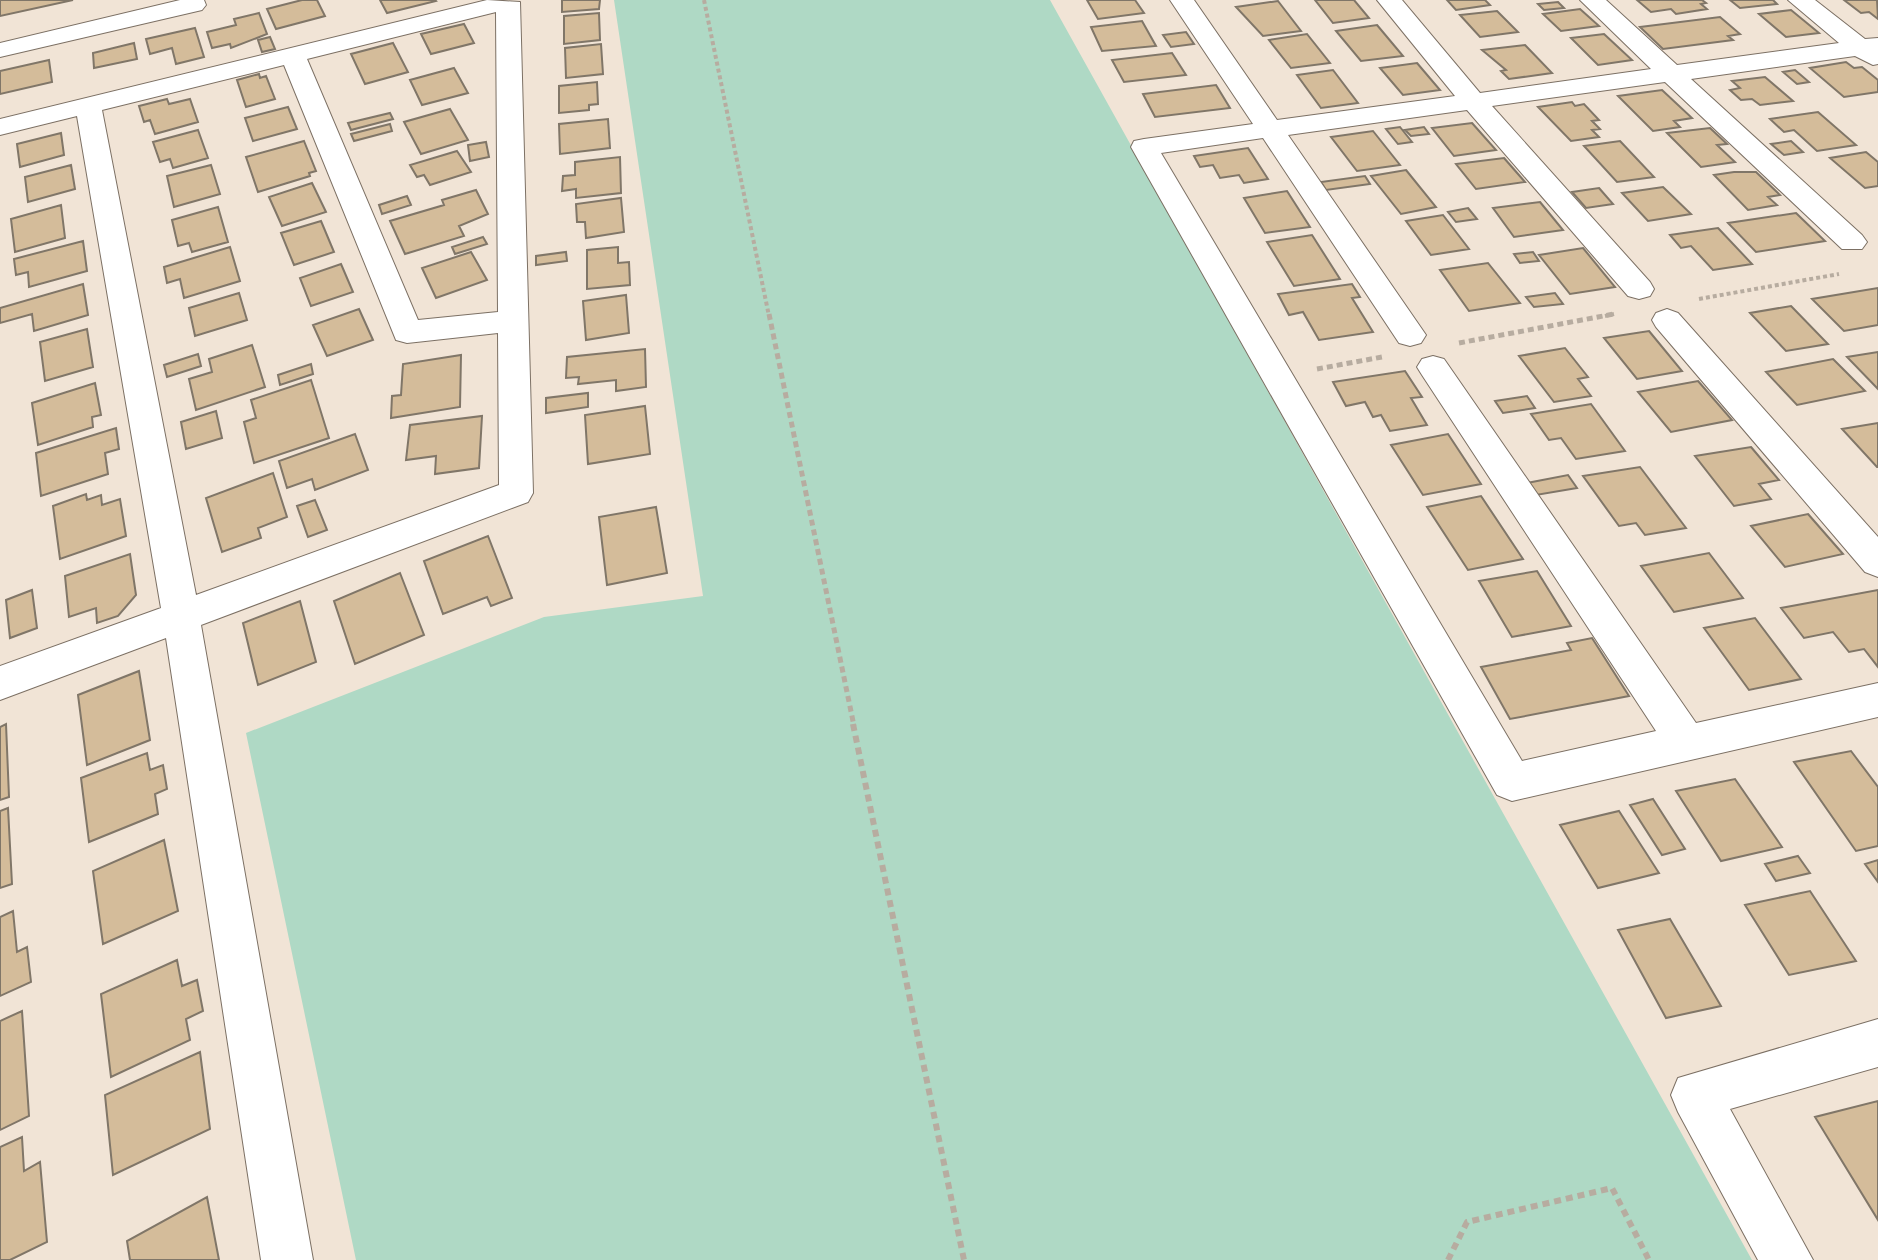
<svg xmlns="http://www.w3.org/2000/svg" width="1878" height="1260" font-family="'PT Sans Narrow',sans-serif">
  <style>
    .green { fill: #afd9c5 }
    .building { fill: #d4bc9a; stroke: #807668; stroke-width: 2 }
    .lines { fill: none; stroke-linecap: round; stroke-linejoin: round }
    .minor-casing { stroke: #7c7064; stroke-width: 2 }
    .path-far2 { stroke: #b7aca0; stroke-width: 4; stroke-dasharray: 4 3; stroke-linecap: butt }
    .path-far1 { stroke: #b7aca0; stroke-width: 5; stroke-dasharray: 6 4; stroke-linecap: butt }
    .path { stroke: #b7aca0; stroke-width: 6; stroke-dasharray: 7 5; stroke-linecap: butt }
    .minor { fill: #fff; fill-rule: evenodd }
  </style>
  <rect width="100%" height="100%" fill="#f1e4d6"/>
  <path class="green" d="M614 0H1050L1752 1260H356L246 733 544 617 703 596Z"/>
  <path class="building" d="M0 0H73L0 16Z
    M302 0H317L325 16 276 29 267 9Z
    M380 0H435L436 1 387 13Z
    M562 0H600L599 9 562 12Z
    M1087 0H1135L1144 13 1098 19Z
    M1315 0H1354L1369 18 1333 23Z
    M1447 0H1485L1490 5 1456 10Z
    M1637 0H1702L1706 3 1701 4 1707 9 1676 14 1671 9 1651 12Z
    M1730 0H1773L1777 4 1740 8Z
    M1844 0H1877L1878 19 1869 12 1861 13Z
    M1278 1 1301 31 1263 36 1236 7Z
    M1558 2 1564 8 1544 10 1538 4Z
    M1580 9 1599 26 1561 31 1543 14Z
    M1791 10 1819 33 1786 37 1759 14Z
    M1497 11 1518 32 1480 37 1460 15Z
    M259 13 267 34 231 48 230 44 212 48 207 32 236 25 234 19Z
    M599 13 600 40 564 44V16Z
    M1720 17 1740 34 1728 36 1733 40 1663 49 1640 27Z
    M1142 21 1156 46 1102 51 1091 27Z
    M464 24 474 43 431 54 421 34Z
    M1377 25 1403 56 1361 61 1336 31Z
    M195 28 204 57 176 64 172 48 150 54 146 39Z
    M1186 32 1194 44 1171 47 1163 35Z
    M1307 34 1330 63 1291 68 1269 40Z
    M1604 34 1632 60 1598 65 1571 38Z
    M270 37 275 49 262 52 258 40Z
    M134 43 137 59 94 68 93 53Z
    M393 43 408 72 365 84 351 54Z
    M601 44 603 74 566 78 565 48Z
    M1525 45 1552 73 1509 79 1501 71 1506 70 1482 50Z
    M1172 53 1186 75 1124 82 1112 60Z
    M49 60 52 82 0 94V71Z
    M1846 62 1854 68 1862 67 1878 80V92L1844 97 1810 68Z
    M1417 63 1440 90 1403 95 1380 68Z
    M454 68 468 93 422 105 410 80Z
    M1333 70 1358 103 1321 108 1297 75Z
    M1795 70 1809 82 1797 84 1783 72Z
    M259 74 260 78 266 76 275 99 246 107 237 80Z
    M1765 77 1793 101 1760 105 1752 99 1741 100 1730 90 1740 88 1732 81Z
    M597 82 598 104 589 105V110L559 113V86Z
    M1216 85 1230 108 1155 117 1143 94Z
    M1662 90 1692 118 1674 121 1680 127 1653 131 1618 96Z
    M167 99 169 104 190 99 198 122 155 134 150 120 144 122 139 106Z
    M1572 102 1575 106 1584 104 1599 120 1592 121 1600 129 1592 130 1599 137 1571 141 1538 107Z
    M288 107 297 129 253 141 245 118Z
    M450 109 468 140 421 154 404 122Z
    M1818 112 1856 145 1817 151 1794 130 1784 132 1770 119Z
    M390 113 393 119 351 130 348 123Z
    M608 119 610 148 560 154 559 124Z
    M1472 123 1496 150 1454 156 1432 128Z
    M390 124 392 131 354 141 351 134Z
    M1400 127 1412 142 1398 144 1386 129Z
    M1424 127 1429 134 1411 136 1405 130Z
    M1710 128 1727 144 1717 145 1735 162 1701 167 1667 133Z
    M198 130 208 158 173 168 170 159 160 162 153 142Z
    M1373 131 1400 165 1357 171 1331 137Z
    M61 133 64 155 20 167 17 144Z
    M304 141 316 171 309 173 310 176 258 192 246 157Z
    M1620 141 1654 177 1617 182 1584 146Z
    M1791 141 1803 152 1784 155 1771 144Z
    M486 142 489 157 470 161 468 145Z
    M1248 148 1268 179 1244 183 1239 175 1220 178 1213 165 1200 167 1194 156Z
    M457 151 471 172 430 185 424 175 417 177 410 165Z
    M1866 152 1878 162V186L1865 188 1830 158Z
    M620 157 621 193 576 198V189L562 191 563 176 575 175V162Z
    M1504 158 1525 182 1476 189 1456 164Z
    M71 165 75 189 28 202 25 177Z
    M211 165 220 194 174 207 167 176Z
    M1406 170 1436 207 1401 214 1371 176Z
    M1734 172H1756L1780 195 1768 197 1777 205 1748 210 1714 175Z
    M1365 176 1370 184 1326 190 1321 182Z
    M312 183 326 212 282 226 269 197Z
    M1663 187 1691 214 1648 221 1622 193Z
    M1599 188 1613 204 1586 208 1572 192Z
    M476 190 488 214 459 226 464 236 405 254 390 221 444 205 442 200Z
    M1287 191 1310 227 1265 233 1244 198Z
    M407 196 411 205 382 214 379 205Z
    M621 198 624 232 586 238 585 222H577L576 204Z
    M1540 202 1563 230 1514 237 1493 208Z
    M61 205 65 238 15 252 11 219Z
    M218 207 228 242 192 252 189 243 178 246 172 220Z
    M1468 208 1477 219 1456 222 1448 212Z
    M1796 213 1825 241 1756 252 1728 223Z
    M1443 215 1469 249 1431 255 1406 221Z
    M321 221 334 252 294 265 281 233Z
    M1718 228 1752 264 1713 270 1691 246 1681 248 1670 235Z
    M1312 235 1340 279 1294 286 1267 242Z
    M483 237 487 244 455 254 452 247Z
    M83 241 87 271 29 287 28 272 16 275 14 259Z
    M230 247 240 281 184 298 180 279 167 283 164 267Z
    M618 247V263L629 262 630 285 587 289V250Z
    M1583 248 1615 287 1570 294 1539 255Z
    M471 252 487 280 436 298 422 268Z
    M566 252 567 261 536 265V256Z
    M1533 252 1539 261 1520 263 1514 254Z
    M1488 263 1520 303 1469 311 1440 270Z
    M341 264 353 292 311 306 300 278Z
    M83 284 88 315 34 331 32 314 0 323V308Z
    M1352 284 1360 297 1352 298 1373 332 1319 340 1303 312 1289 315 1278 294Z
    M1878 288V325L1844 331 1812 299Z
    M239 293 247 320 195 336 189 308Z
    M1555 293 1563 304 1534 307 1526 297Z
    M626 295 629 333 586 340 583 301Z
    M1791 306 1828 344 1786 351 1750 313Z
    M359 309 373 340 327 356 313 325Z
    M87 329 93 367 45 381 40 342Z
    M1649 331 1682 371 1637 379 1604 338Z
    M252 345 265 387 196 410 189 379 212 372 209 359Z
    M1565 348 1588 377 1578 379 1591 396 1554 402 1519 356Z
    M645 349 646 387 616 391V380L578 384 579 377 566 378 567 357Z
    M1878 352V389L1847 357Z
    M198 354 201 366 167 377 164 365Z
    M461 355 460 407 391 418 392 396 401 395 403 364Z
    M1833 359 1865 391 1797 405 1766 372Z
    M311 364 313 374 280 385 278 375Z
    M1405 371 1422 397 1411 398 1427 425 1390 431 1381 415 1373 417 1365 402 1346 406 1333 382Z
    M311 380 329 438 254 463 244 422 256 418 251 400Z
    M1698 381 1732 420 1671 432 1638 392Z
    M95 383 101 415 92 417 93 427 38 445 32 403Z
    M588 393V407L546 413V398Z
    M1527 396 1535 408 1503 413 1495 401Z
    M1591 404 1625 451 1576 459 1561 438 1549 440 1531 414Z
    M645 406 650 454 588 464 585 415Z
    M216 411 222 438 186 449 181 422Z
    M482 416 479 468 435 474 436 456 406 460 410 425Z
    M1878 423V467H1877L1842 429Z
    M116 428 119 449 105 453 108 474 41 496 36 453Z
    M355 434 368 470 315 490 312 479 287 488 279 461Z
    M1448 434 1481 484 1423 495 1391 445Z
    M1751 447 1779 480 1759 484 1771 499 1734 506 1695 456Z
    M1640 467 1686 528 1645 535 1636 523 1619 526 1583 476Z
    M273 473 287 517 258 528 261 538 222 552 206 498Z
    M1568 475 1577 488 1536 495 1527 483Z
    M86 494 87 500 101 495 102 505 120 499 126 536 60 559 53 506Z
    M1481 496 1523 559 1468 570 1427 507Z
    M315 500 327 530 308 537 297 506Z
    M656 507 667 573 607 585 599 517Z
    M1808 514 1843 554 1785 567 1751 526Z
    M488 536 512 598 491 606 487 597 443 614 424 561Z
    M1709 553 1743 598 1674 612 1641 566Z
    M130 554 136 595 118 616 97 623 96 608 69 617 65 576Z
    M1537 571 1571 626 1512 637 1479 581Z
    M400 573 424 635 355 664 334 601Z
    M32 590 37 628 10 638 6 600Z
    M1878 590V667L1864 649 1849 652 1833 632 1804 638 1781 608Z
    M300 601 316 662 258 685 243 623Z
    M1755 618 1801 679 1749 690 1704 628Z
    M1592 638 1629 696 1510 719 1481 667 1571 650 1567 643Z
    M139 671 150 740 87 765 78 695Z
    M6 724 9 797 0 800V727Z
    M1851 751 1878 787V846L1856 851 1794 762Z
    M147 753 150 770 163 765 167 789 155 794 158 814 89 842 81 778Z
    M1735 779 1782 847 1721 861 1676 791Z
    M1653 799 1685 849 1662 855 1630 805Z
    M8 808 12 884 0 888V811Z
    M1619 811 1659 873 1598 888 1560 825Z
    M164 840 178 911 103 944 93 871Z
    M1798 856 1810 873 1776 881 1765 864Z
    M1878 860V882L1865 864Z
    M1810 891 1856 961 1789 975 1745 905Z
    M13 911 17 952 27 947 31 982 0 996V917Z
    M1670 919 1721 1006 1666 1018 1618 930Z
    M177 960 182 986 197 980 203 1011 186 1019 190 1040 111 1077 101 994Z
    M22 1011 29 1116 0 1130V1021Z
    M200 1052 210 1129 113 1175 105 1095Z
    M1878 1101V1220L1815 1117Z
    M22 1137 24 1171 40 1162 47 1242 10 1260H0V1147Z
    M207 1197 219 1260H130L127 1241Z"/>
  <g class="lines">
    <defs>
      <path id="minor" d="M180 0H204L206 5 202 10 0 57V43Z
        M487 0 520 2 533 493 528 502 201 625 313 1260H261L166 638 0 700V666L161 608 77 116 0 135V119ZM496 12 498 312 418 320 307 59ZM284 65 396 340 407 343 498 333 499 485 196 595 102 110Z
        M1170 0H1194L1277 120 1455 96 1377 0H1402L1480 93 1651 69 1580 0H1606L1677 65 1839 43 1788 0H1815L1865 39 1878 38V64L1873 65 1855 56 1691 79 1862 235 1867 242 1862 249H1842L1665 82 1492 106 1650 282 1654 289 1650 296 1639 299 1628 296 1467 110 1288 135 1426 335 1421 343 1410 346 1399 343 1263 138 1161 153 1522 761 1656 731 1422 375 1417 367 1422 359 1433 356 1444 359 1696 723 1878 683V717L1512 801 1497 795 1131 147 1134 141 1144 139 1253 124Z
        M1667 309 1678 313 1878 537V577L1865 572 1656 327 1652 320 1656 313Z
        M1878 1019V1067L1730 1109 1813 1260H1758L1678 1112 1671 1095 1678 1078Z"/>
    </defs>
    <use href="#minor" class="minor-casing"/>
    <path class="path-far2" d="M704 0 769 316
      M1699 299 1839 274
      M1605 316 1614 314"/>
    <path class="path-far1" d="M769 314 854 726
      M1459 343 1614 314
      M1317 369 1382 357"/>
    <path class="path" d="M853 724 964 1260
      M1448 1260 1467 1222 1612 1188 1649 1260"/>
    <use href="#minor" class="minor"/>
  </g>
</svg>
